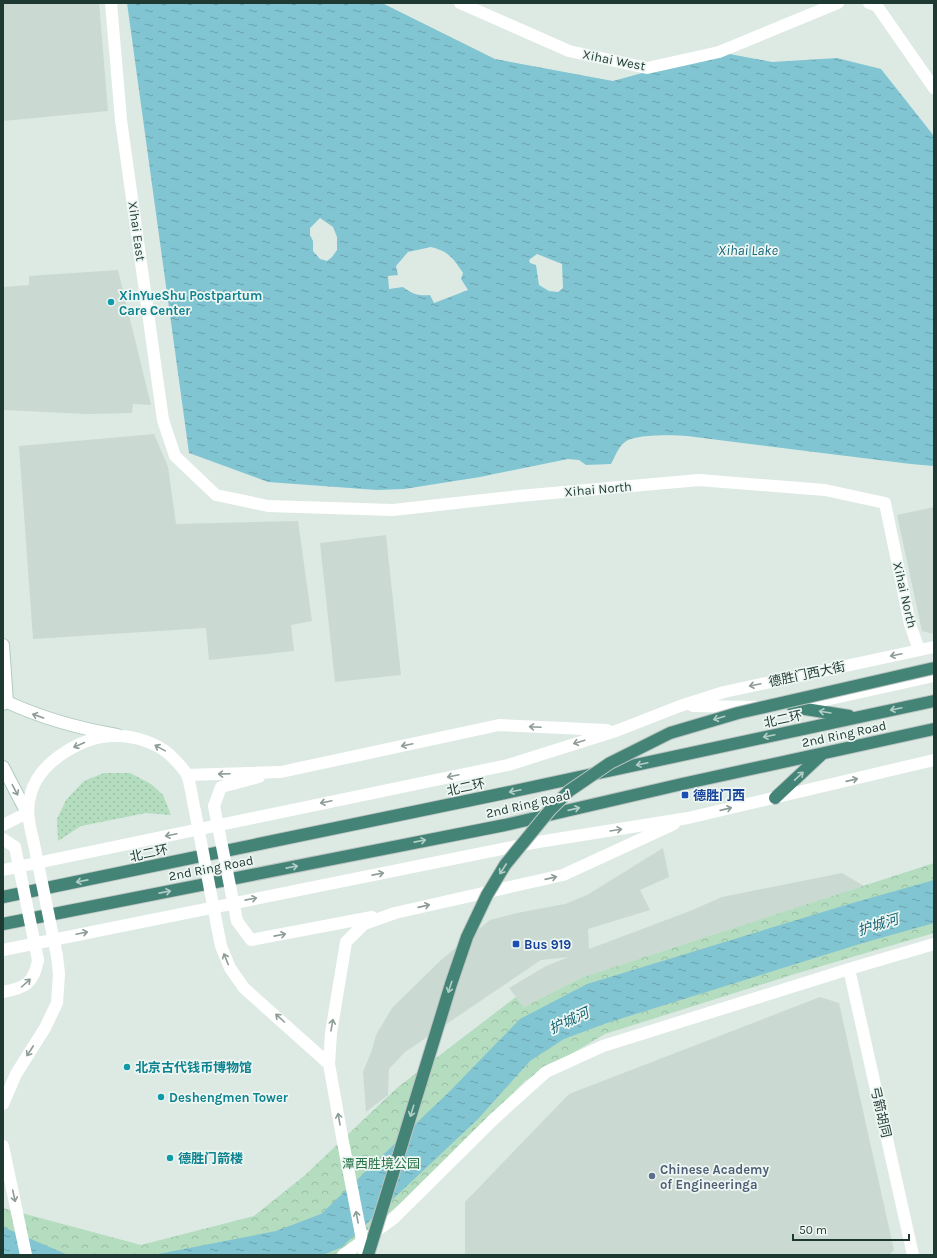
<svg xmlns="http://www.w3.org/2000/svg" width="937" height="1258" font-family="Karla,'Noto Sans SC',sans-serif">
  <style>
    .built { fill: #cbd9d3 }
    .forest { fill: url(#forest-crowns) }
    .garden { fill: url(#garden-dots) }
    .water { fill: url(#water-ripples); fill-rule: evenodd }
    .lines { fill: none; stroke-linecap: round; stroke-linejoin: round }
    .secondary-casing { stroke: #b0cac0; stroke-width: 14 }
    .trunk-casing { stroke: #bcc4c2; stroke-width: 14 }
    .minor { stroke: #fff; stroke-width: 12 }
    .tertiary { stroke: #fff; stroke-width: 12 }
    .secondary { stroke: #fff; stroke-width: 12 }
    .trunk { stroke: #448476; stroke-width: 12 }
    .trunk-bridge-casing { stroke: #bcc4c2; stroke-width: 14; stroke-linecap: butt }
    .tertiary-bridge { stroke: #fff; stroke-width: 12 }
    .trunk-bridge { stroke: #448476; stroke-width: 12 }
    .oneway { stroke: #8e9c98 }
    .oneway2 { stroke: #b2cec7 }
    .culture-dot { fill: #0f9aa8; stroke: #edf6f2; stroke-width: 1.5 }
    .transit-dot { fill: #1a4fb4; stroke: #edf6f2; stroke-width: 1.5 }
    .service-dot { fill: #5c6f8a; stroke: #edf6f2; stroke-width: 1.5 }
    .labels { text-anchor: middle; dominant-baseline: central; stroke-width: 3.5; stroke-linejoin: round; paint-order: stroke }
    .street-label { font-size: 13px; fill: #1e3932; stroke: #edf6f2 }
    .culture-label { font-size: 13px; font-weight: bold; fill: #0d838f; stroke: #edf6f2; text-anchor: start }
    .transit-label { font-size: 13px; font-weight: bold; fill: #164399; stroke: #edf6f2; text-anchor: start }
    .park-label { font-size: 13px; fill: #277145; stroke: #edf6f2 }
    .service-label { font-size: 13px; font-weight: bold; fill: #4e5e75; stroke: #edf6f2; text-anchor: start }
    .water-label { font-size: 14px; font-style: italic; fill: #176576; stroke: #edf6f2 }
  </style>
  <defs>
    <pattern id="forest-crowns" width="20" height="18" patternUnits="userSpaceOnUse"><rect width="20" height="18" fill="#b4dcbf"/><path d="M2 6a3 3 0 1 1 6 0M12 15a3 3 0 1 1 6 0" fill="none" stroke="#9abea5"/></pattern>
    <pattern id="garden-dots" width="8" height="8" patternUnits="userSpaceOnUse"><rect width="8" height="8" fill="#b4dcbf"/><path d="M2 2h.1M6 6h.1" fill="none" stroke="#9abea5" stroke-width="1.8" stroke-linecap="round"/></pattern>
    <pattern id="water-ripples" width="26" height="14" patternUnits="userSpaceOnUse"><rect width="26" height="14" fill="#82c5d2"/><path d="M2 4q2-2 4 0t4 0M15 11q2-2 4 0t4 0" fill="none" stroke="#6aa1ab"/></pattern>
  </defs>
  <rect width="100%" height="100%" fill="#ddeae4"/>
  <path class="built" d="M3 3H99L108 111 3 121Z
    M118 270 151 405 133 404 132 413 88 414 3 410V287L29 285V276Z
    M154 434 168 467 176 524 298 521 312 621 291 625 294 651 209 660 206 628 33 639 19 446Z
    M934 507V634L922 631 897 515Z
    M386 535 401 675 335 682 320 543Z
    M663 848 669 877 640 890 650 910 588 929 589 949 690 911 722 897 842 873 864 886 583 977 524 1007 509 988 546 966 569 957 541 960 405 1052 389 1069 388 1095 366 1112 363 1072 372 1050 376 1035 392 1008 441 960 490 920 517 913 565 904 587 895Z
    M820 997 839 1003 894 1250 889 1255H465V1202L569 1094Z"/>
  <path class="forest" d="M934 863V933L798 973 605 1034 525 1081 412 1194 349 1246 335 1255H3V1208L141 1245 254 1216 304 1176 398 1087 516 997 524 1007 583 977Z"/>
  <path class="garden" d="M104 773H130L151 784 163 795 171 815 146 813 81 826 58 841 57 819 66 800 84 781Z"/>
  <path class="water" d="M127 3H382L495 59 613 81 719 52 772 62 837 58 881 69 934 136V466L911 464 687 436C673 435 636 434 625 442 618 447 615 457 611 464L586 465 579 460 568 459 480 477 404 489 377 490 268 482 189 453ZM320 218 333 227 337 237V250L332 257 327 261 320 259 313 251V241L310 235V228ZM431 247C448 251 453 258 463 273L461 279 468 290 434 303 430 295C418 296 412 294 403 287L389 289 388 276 398 275 396 266 408 252ZM537 254 562 264 563 288 558 292 549 291 539 285 536 265 530 263 529 260Z
    M934 880V923L863 943 607 1023 564 1039 530 1061 478 1119 342 1247 323 1255H153L276 1231 321 1214 448 1093 520 1019 587 984 849 904Z
    M3 1227 68 1255H3Z"/>
  <g class="lines">
    <defs>
      <path id="secondary" d="M3 645 7 702
        M3 704 7 702C44 719 77 728 117 735
        M3 767 27 813"/>
      <path id="trunk" d="M793 707 849 716
        M775 798 822 754
        M3 897 505 793 934 701
        M3 924 505 825 682 784 934 729"/>
    </defs>
    <use href="#secondary" class="secondary-casing"/>
    <use href="#trunk" class="trunk-casing"/>
    <path class="minor" d="M111 3 121 120 163 420 175 456 216 495 268 506 393 510 519 496 699 480 825 490 885 503 910 624 919 650
      M460 3 569 51 647 68 719 52 838 3
      M869 3 877 6 934 88
      M849 969 913 1255
      M343 1255 393 1219 495 1118 546 1072 603 1046 849 969 934 944"/>
    <path class="tertiary" d="M693 706 756 707
      M794 707 934 676
      M187 775 281 772 499 725 607 730
      M214 806 221 787 259 777
      M3 825 27 813
      M3 839 15 847
      M34 844C30 826 25 811 31 793 40 761 85 734 118 736 135 736 156 743 169 754 175 760 183 767 187 775 191 785 192 799 195 811
      M3 870 508 765 616 731 680 706 724 692 934 647
      M237 921 251 940 372 917
      M217 926 221 946 230 968 244 988 329 1064
      M3 950 532 843 688 818 934 760
      M3 992C24 988 34 984 38 960
      M3 1104 16 1074 45 1028 57 1003 59 974 57 956
      M342 1137 329 1064 331 1033 346 942 364 924 395 913 563 875 674 824
      M3 1146 26 1255"/>
    <use href="#secondary" class="secondary"/>
    <use href="#trunk" class="trunk"/>
    <defs>
      <path id="trunk-bridge" d="M368 1255 451 984 467 937 487 895 505 865 550 810 569 791 610 763 670 733 738 713 934 668"/>
    </defs>
    <use href="#trunk-bridge" class="trunk-bridge-casing"/>
    <path class="tertiary-bridge" d="M214 806 237 921
      M195 811 217 926
      M34 844 57 956
      M15 847 38 960
      M342 1137 365 1255"/>
    <use href="#trunk-bridge" class="trunk-bridge"/>
  </g>
  <defs><path id="oneway-shaft" d="M-6 0H5M1.5-3L5.5 0L1.5 3" fill="none" stroke-width="1.6" stroke-linecap="round" stroke-linejoin="round"/></defs>
  <g class="oneway">
    <use href="#oneway-shaft" transform="translate(896 655) rotate(168)"/>
    <use href="#oneway-shaft" transform="translate(755 685) rotate(168)"/>
    <use href="#oneway-shaft" transform="translate(38 716) rotate(-161)"/>
    <use href="#oneway-shaft" transform="translate(535 727) rotate(-177)"/>
    <use href="#oneway-shaft" transform="translate(579 742) rotate(163)"/>
    <use href="#oneway-shaft" transform="translate(79 745) rotate(156)"/>
    <use href="#oneway-shaft" transform="translate(407 745) rotate(168)"/>
    <use href="#oneway-shaft" transform="translate(160 748) rotate(-151)"/>
    <use href="#oneway-shaft" transform="translate(224 774) rotate(178)"/>
    <use href="#oneway-shaft" transform="translate(453 776) rotate(168)"/>
    <use href="#oneway-shaft" transform="translate(852 780) rotate(-13)"/>
    <use href="#oneway-shaft" transform="translate(15 790) rotate(62)"/>
    <use href="#oneway-shaft" transform="translate(326 802) rotate(168)"/>
    <use href="#oneway-shaft" transform="translate(726 809) rotate(-13)"/>
    <use href="#oneway-shaft" transform="translate(616 830) rotate(-9)"/>
    <use href="#oneway-shaft" transform="translate(171 835) rotate(168)"/>
    <use href="#oneway-shaft" transform="translate(378 874) rotate(-11)"/>
    <use href="#oneway-shaft" transform="translate(551 878) rotate(-13)"/>
    <use href="#oneway-shaft" transform="translate(251 899) rotate(-11)"/>
    <use href="#oneway-shaft" transform="translate(424 906) rotate(-13)"/>
    <use href="#oneway-shaft" transform="translate(82 933) rotate(-12)"/>
    <use href="#oneway-shaft" transform="translate(280 935) rotate(-11)"/>
    <use href="#oneway-shaft" transform="translate(226 959) rotate(-112)"/>
    <use href="#oneway-shaft" transform="translate(26 983) rotate(-42)"/>
    <use href="#oneway-shaft" transform="translate(280 1018) rotate(-138)"/>
    <use href="#oneway-shaft" transform="translate(332 1025) rotate(-80)"/>
    <use href="#oneway-shaft" transform="translate(30 1051) rotate(123)"/>
    <use href="#oneway-shaft" transform="translate(339 1119) rotate(-100)"/>
    <use href="#oneway-shaft" transform="translate(14 1196) rotate(78)"/>
    <use href="#oneway-shaft" transform="translate(357 1217) rotate(-101)"/>
  </g>
  <g class="oneway2">
    <use href="#oneway-shaft" transform="translate(896 709) rotate(168)"/>
    <use href="#oneway-shaft" transform="translate(825 712) rotate(-171)"/>
    <use href="#oneway-shaft" transform="translate(719 718) rotate(163)"/>
    <use href="#oneway-shaft" transform="translate(769 736) rotate(168)"/>
    <use href="#oneway-shaft" transform="translate(642 764) rotate(168)"/>
    <use href="#oneway-shaft" transform="translate(799 776) rotate(-43)"/>
    <use href="#oneway-shaft" transform="translate(515 791) rotate(168)"/>
    <use href="#oneway-shaft" transform="translate(574 809) rotate(-13)"/>
    <use href="#oneway-shaft" transform="translate(420 841) rotate(-11)"/>
    <use href="#oneway-shaft" transform="translate(292 867) rotate(-11)"/>
    <use href="#oneway-shaft" transform="translate(503 869) rotate(123)"/>
    <use href="#oneway-shaft" transform="translate(82 881) rotate(169)"/>
    <use href="#oneway-shaft" transform="translate(165 892) rotate(-11)"/>
    <use href="#oneway-shaft" transform="translate(450 987) rotate(108)"/>
    <use href="#oneway-shaft" transform="translate(412 1111) rotate(107)"/>
  </g>
  <g class="culture-dot">
    <circle cx="111" cy="302" r="4"/>
    <circle cx="127" cy="1067" r="4"/>
    <circle cx="161" cy="1097" r="4"/>
    <circle cx="170" cy="1158" r="4"/>
  </g>
  <g class="transit-dot">
    <rect x="681" y="791" width="8" height="8" rx="2"/>
    <rect x="512" y="940" width="8" height="8" rx="2"/>
  </g>
  <circle class="service-dot" cx="652" cy="1176" r="4"/>
  <g class="labels">
    <g class="street-label">
      <text transform="translate(614 60) rotate(11)">Xihai West</text>
      <text transform="translate(137 231) rotate(82)">Xihai East</text>
      <text transform="translate(598 489) rotate(-5)">Xihai North</text>
      <text transform="translate(905 595) rotate(77)">Xihai North</text>
      <text transform="translate(807 674) rotate(-12)">德胜门西大街</text>
      <text transform="translate(783 719) rotate(-12)">北二环</text>
      <text transform="translate(844 734) rotate(-12)">2nd Ring Road</text>
      <text transform="translate(466 787) rotate(-12)">北二环</text>
      <text transform="translate(528 804) rotate(-13)">2nd Ring Road</text>
      <text transform="translate(149 853) rotate(-12)">北二环</text>
      <text transform="translate(211 868) rotate(-11)">2nd Ring Road</text>
      <text transform="translate(881 1112) rotate(77)">弓箭胡同</text>
    </g>
    <g class="culture-label">
      <text x="119" y="295">XinYueShu Postpartum<tspan x="119" dy="15">Care Center</tspan></text>
      <text x="135" y="1067">北京古代钱币博物馆</text>
      <text x="169" y="1097">Deshengmen Tower</text>
      <text x="178" y="1158">德胜门箭楼</text>
    </g>
    <g class="transit-label">
      <text x="693" y="795">德胜门西</text>
      <text x="524" y="944">Bus 919</text>
    </g>
    <g class="park-label">
      <text x="381" y="1163">潭西胜境公园</text>
    </g>
    <g class="service-label">
      <text x="660" y="1169">Chinese Academy<tspan x="660" dy="15">of Engineeringa</tspan></text>
    </g>
    <g class="water-label">
      <text x="748" y="250">Xihai Lake</text>
      <text transform="translate(878 925) rotate(-17)">护城河</text>
      <text transform="translate(569 1021) rotate(-25)">护城河</text>
    </g>
  </g>
  <rect width="937" height="1258" fill="none" stroke="#1e3932" stroke-width="8"/>
  <path d="M793 1234v6h116v-6" fill="none" stroke="#1e3932" stroke-width="2"/>
  <text x="799" y="1234" font-size="12" fill="#1e3932" stroke="#edf6f2" stroke-width="3" paint-order="stroke">50 m</text>
</svg>
